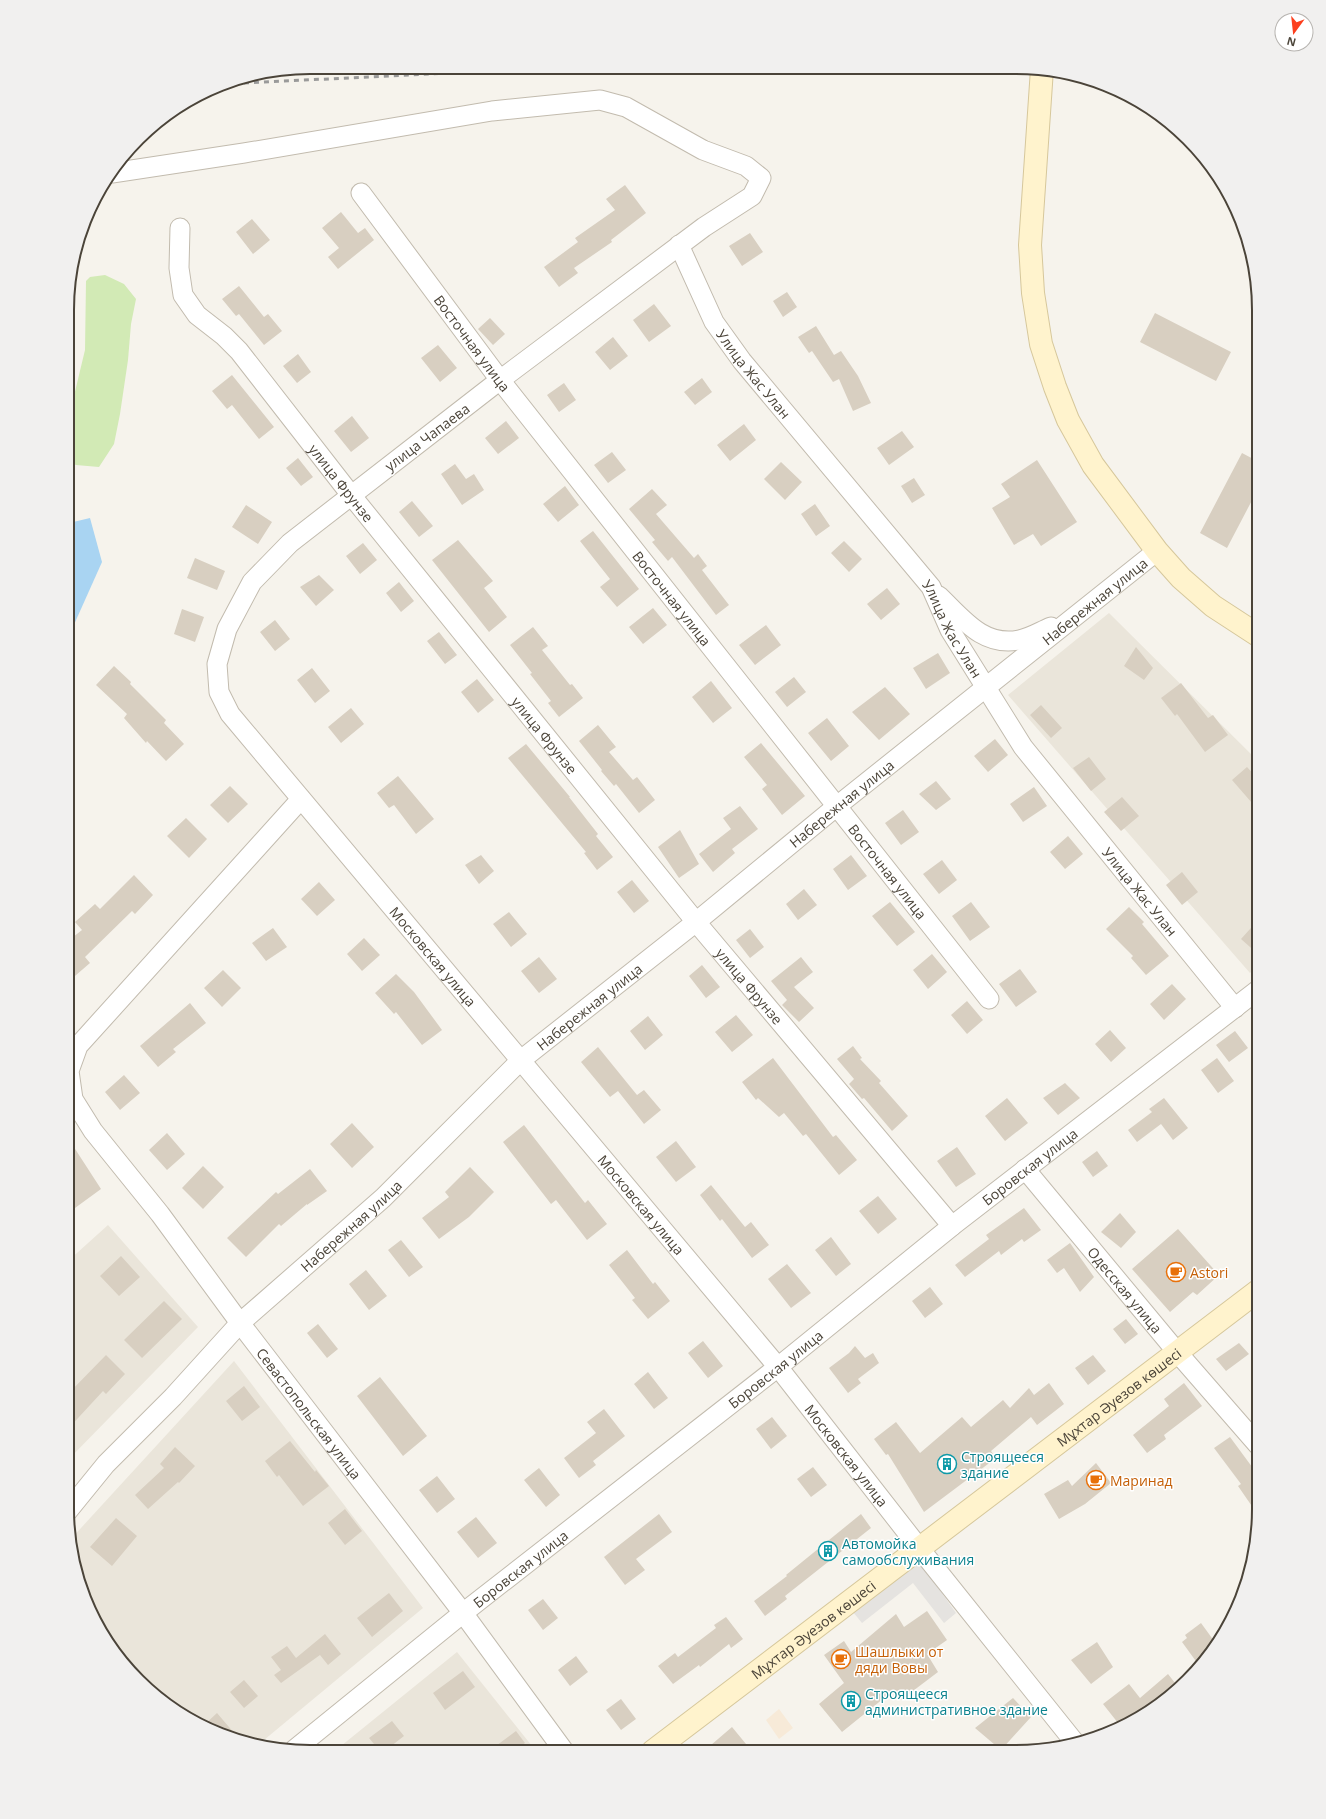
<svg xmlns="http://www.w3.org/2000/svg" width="1326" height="1819" font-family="'Open Sans',sans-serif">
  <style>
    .residential { fill: #eae5da }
    .commercial { fill: #f7ead8 }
    .green { fill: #d2eab5 }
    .parking { fill: #e5e3e0 }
    .water { fill: #a9d4f2 }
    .building { fill: #d8cfc1 }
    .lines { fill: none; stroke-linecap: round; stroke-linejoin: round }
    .street-casing { stroke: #c2bbae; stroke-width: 21 }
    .secondary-casing { stroke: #d6c79b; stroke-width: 24 }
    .street { stroke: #fff; stroke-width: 19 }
    .secondary { stroke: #fff3cd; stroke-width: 22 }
    .rail { stroke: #9a9a9a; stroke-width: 3; stroke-dasharray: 5 5; stroke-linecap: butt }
    .labels { text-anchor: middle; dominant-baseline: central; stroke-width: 3; stroke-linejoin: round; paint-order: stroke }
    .street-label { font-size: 14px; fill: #4b4439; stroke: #fff }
    .food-label { font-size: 14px; fill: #c56008; stroke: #fff; text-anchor: start }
    .culture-label { font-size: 14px; fill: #0d838f; stroke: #fff; text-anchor: start }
    .rim { fill: none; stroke: #4b4439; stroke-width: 2 }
  </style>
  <rect width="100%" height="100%" fill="#f6f3ec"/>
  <path class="residential" d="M1109 613 1259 762V965L1250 973 1008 695Z
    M108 1225 198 1327 67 1461V1262Z
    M234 1361 423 1608 258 1745 217 1734 162 1702 117 1657 92 1616 72 1557 70 1540Z
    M457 1652 536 1751 336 1750Z"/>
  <path class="commercial" d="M779 1709 793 1728 779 1739 766 1720Z"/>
  <path class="green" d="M105 275 124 284 136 299 131 324 128 360 120 414 114 444 99 467 76 465 69 462V411L73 400 85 350 86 281 90 277Z"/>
  <path class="parking" d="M919 1561 956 1613 944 1623 913 1583 862 1623 853 1612Z"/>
  <path class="water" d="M90 518 102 562 68 638 69 523Z"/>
  <path class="building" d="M625 185 646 213 611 240 612 242 574 268 578 273 559 287 544 267 578 242 575 238 615 210 606 199Z
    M341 212 358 233 365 228 374 240 338 269 328 257 339 248 322 228Z
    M252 219 270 240 253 254 236 232Z
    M750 233 763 252 742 266 729 246Z
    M239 286 264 317 268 314 282 331 264 345 239 314 236 316 222 299Z
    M787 292 797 307 783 317 773 301Z
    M654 304 671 326 649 342 633 320Z
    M1155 313 1231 352 1216 381 1140 342Z
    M490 318 505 334 493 345 478 329Z
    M816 326 834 355 841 351 858 376 871 403 853 411 839 379 833 382 812 351 809 353 798 337Z
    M613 337 628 356 610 370 595 352Z
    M438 345 457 368 440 382 421 358Z
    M298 354 311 372 297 383 283 366Z
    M232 375 274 427 259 439 232 405 227 409 212 391Z
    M702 378 712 392 695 405 684 392Z
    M564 383 576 400 559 412 547 395Z
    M352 416 369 438 351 452 334 431Z
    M506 421 519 438 498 454 485 438Z
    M744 424 756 440 730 461 717 445Z
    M902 431 914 447 889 465 877 448Z
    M612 452 626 470 608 483 594 465Z
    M1242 453 1259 462V487L1227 548 1200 533Z
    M298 458 313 477 301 486 286 468Z
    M1037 460 1077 522 1041 546 1033 534 1014 545 992 508 1010 497 1001 484Z
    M781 462 802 482 785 500 764 479Z
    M455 464 466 479 474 474 484 490 462 505 441 474Z
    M914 478 925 495 912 503 901 486Z
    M565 486 579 505 558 522 543 504Z
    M652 489 667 505 656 514 694 558 698 554 707 566 702 570 729 605 716 615 672 557 668 561 652 542 655 540 629 509Z
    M412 501 433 526 419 537 399 512Z
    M815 504 830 526 816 536 801 514Z
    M246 505 272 522 258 544 232 527Z
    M593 531 639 589 617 607 600 587 610 579 580 541Z
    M458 540 493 581 484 588 507 617 489 632 432 560Z
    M844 541 862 559 849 572 831 553Z
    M363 543 377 560 360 574 346 556Z
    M195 558 225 571 217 590 187 578Z
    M319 575 334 590 316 606 300 587Z
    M399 582 414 601 401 612 386 593Z
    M887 588 900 604 881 620 867 604Z
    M653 608 667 625 643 644 629 627Z
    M182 609 204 617 195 642 174 634Z
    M275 620 290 639 275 651 260 632Z
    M766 625 781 645 755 665 739 645Z
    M533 627 548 646 542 650 570 685 572 684 583 698 559 717 548 703 551 701 530 674 532 673 510 645Z
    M439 632 457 655 445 664 427 641Z
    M1136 647 1153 668 1144 680 1124 666Z
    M938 653 950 673 926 689 913 668Z
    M114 666 131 682 130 684 166 720 164 723 184 744 166 761 147 741 146 743 124 718 127 714 96 685Z
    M312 668 330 691 315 703 297 680Z
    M794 677 806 692 787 707 775 692Z
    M477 679 494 700 478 713 461 692Z
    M711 681 732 708 713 723 692 697Z
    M1181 683 1208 718 1213 715 1228 735 1205 752 1177 714 1175 716 1161 698Z
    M885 687 910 714 879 740 852 712Z
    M1041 705 1062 728 1051 738 1030 715Z
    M351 708 364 724 341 743 328 727Z
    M827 718 849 746 831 761 808 733Z
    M598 725 616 747 609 752 633 780 637 777 655 800 639 813 616 784 614 786 601 771 602 770 579 741Z
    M995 739 1008 755 988 772 974 756Z
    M761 743 805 796 782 815 762 789 767 785 744 757Z
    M526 744 570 797H569L598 834 596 836 613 857 597 870 584 853 586 852 508 758Z
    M1089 757 1106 779 1091 791 1073 768Z
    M1247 767 1259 780V797L1252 803 1232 780Z
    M398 776 434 819 416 834 394 805 389 808 377 793Z
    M936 781 951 799 936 810 919 794Z
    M230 786 248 804 228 823 210 805Z
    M1034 787 1047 806 1023 822 1010 804Z
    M1122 797 1139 816 1121 831 1104 812Z
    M740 806 758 829 732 849 735 853 713 872 699 854 731 829 723 818Z
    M903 810 919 832 901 845 885 823Z
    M186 818 207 839 189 858 167 836Z
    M680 830 699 864 679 878 658 847Z
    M1068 836 1083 854 1065 869 1050 852Z
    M481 855 494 871 479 884 465 865Z
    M851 855 867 876 848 890 833 869Z
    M942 860 957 880 939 894 923 874Z
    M1182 872 1198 892 1182 905 1166 885Z
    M134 875 153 895 135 914 132 911 85 957 90 963 68 982V941L82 930 75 922 95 904 100 909Z
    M632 880 649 901 634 913 617 892Z
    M319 882 335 900 317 916 301 899Z
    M804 889 817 905 798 920 786 904Z
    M890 902 915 932 897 946 872 916Z
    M971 902 990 927 970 941 952 916Z
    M1129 907 1144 922 1142 924 1169 956 1146 975 1131 958 1133 956 1106 929Z
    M509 912 527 934 511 947 493 924Z
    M1259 919V955L1241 939Z
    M273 928 287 947 266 961 252 943Z
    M750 929 764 947 750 958 736 940Z
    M364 938 380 955 362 971 347 954Z
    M932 954 947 972 928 989 913 970Z
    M539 957 557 979 539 993 521 971Z
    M801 957 813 972 794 987 814 1008 799 1022 782 1005 787 1000 771 981Z
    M702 965 720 987 706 998 689 976Z
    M1020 969 1037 992 1016 1007 999 984Z
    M223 970 241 988 222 1007 204 988Z
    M396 974 414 992 442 1030 422 1045 396 1012 394 1014 375 993Z
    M1172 984 1186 999 1164 1020 1150 1004Z
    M967 1001 983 1020 967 1034 951 1015Z
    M190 1003 206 1023 173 1049 176 1052 158 1067 140 1046Z
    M736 1015 753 1035 732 1052 715 1032Z
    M648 1016 663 1035 645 1050 630 1031Z
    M1110 1030 1126 1048 1111 1062 1095 1044Z
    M1235 1031 1248 1048 1229 1062 1216 1045Z
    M853 1046 862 1058 860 1059 881 1081 879 1083 908 1116 892 1131 864 1098 862 1099 849 1084 854 1079 837 1059Z
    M598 1047 637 1095 644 1090 661 1110 644 1124 618 1091 610 1097 581 1062Z
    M773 1058 833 1137 836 1135 857 1160 839 1175 806 1134 803 1136 784 1113 779 1117 758 1098 756 1100 742 1082Z
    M1217 1058 1234 1081 1218 1093 1201 1070Z
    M124 1075 140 1093 120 1110 105 1092Z
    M1065 1083 1080 1098 1058 1115 1043 1098Z
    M1007 1098 1028 1123 1005 1141 985 1116Z
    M1164 1098 1188 1128 1173 1140 1161 1124 1137 1142 1128 1130 1152 1112 1149 1109Z
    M352 1123 374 1147 352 1168 330 1144Z
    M524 1125 585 1203 588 1200 607 1224 587 1240 556 1200 551 1204 503 1142Z
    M167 1133 185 1154 167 1170 149 1150Z
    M68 1138 101 1189 75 1208 68 1199Z
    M676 1141 696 1167 676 1182 656 1157Z
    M957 1147 976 1174 956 1187 937 1161Z
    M1097 1151 1108 1166 1093 1177 1082 1162Z
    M203 1166 224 1187 203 1209 182 1188Z
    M470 1167 494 1192 469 1217 439 1239 422 1218 449 1197 445 1192Z
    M310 1169 327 1191 307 1205V1204L281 1226 279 1224 246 1257 227 1238 276 1192 278 1194Z
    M711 1185 745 1227 751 1222 769 1245 752 1258 722 1219 720 1221 700 1195Z
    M878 1196 897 1219 878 1234 859 1211Z
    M1024 1208 1041 1230 1024 1242 1022 1239 1001 1255 999 1251 965 1277 955 1265 989 1239 986 1235Z
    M1120 1213 1136 1232 1121 1248 1101 1232Z
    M1178 1229 1219 1275 1197 1295 1193 1292 1170 1312 1132 1269Z
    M831 1237 851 1264 836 1276 815 1250Z
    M401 1240 423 1267 409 1277 388 1250Z
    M1070 1243 1094 1277 1080 1292 1064 1268 1057 1273 1047 1260Z
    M627 1250 653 1284 655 1282 670 1301 648 1319 632 1300 635 1298 609 1265Z
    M121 1256 140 1277 119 1296 100 1276Z
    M787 1264 811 1293 791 1308 768 1279Z
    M366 1270 387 1296 369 1310 349 1284Z
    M930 1287 943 1304 925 1318 912 1301Z
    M164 1301 182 1319 142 1358 124 1340Z
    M1126 1319 1138 1334 1125 1344 1113 1329Z
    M318 1324 338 1349 327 1358 307 1333Z
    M703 1341 723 1366 708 1378 688 1353Z
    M1239 1343 1249 1354 1226 1371 1216 1359Z
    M855 1346 865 1358 873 1353 879 1363 858 1379 861 1383 848 1393 829 1368 849 1353Z
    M106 1355 125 1374 106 1394 103 1391 67 1430V1395Z
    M1093 1355 1106 1371 1088 1385 1075 1368Z
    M648 1372 668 1398 654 1409 634 1384Z
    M380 1377 427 1436 403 1456 357 1396Z
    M1049 1383 1064 1404 1037 1425 1031 1417 991 1451 996 1458 924 1512 888 1454 886 1455 874 1439 896 1422 920 1453 962 1417 971 1427 1003 1400 1010 1408 1029 1388 1034 1395Z
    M1184 1383 1202 1406 1164 1435 1166 1439 1147 1453 1133 1435 1169 1406 1164 1399Z
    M244 1386 260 1407 242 1421 226 1401Z
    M604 1409 625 1436 593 1461 596 1465 579 1478 564 1458 596 1433 587 1422Z
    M772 1417 787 1436 771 1449 756 1429Z
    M1230 1437 1258 1475V1515L1238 1486 1241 1484 1214 1448Z
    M290 1441 315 1472 316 1470 329 1486 303 1506 279 1475 277 1477 265 1461Z
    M175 1447 195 1466 179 1483 178 1482 148 1509 135 1495 164 1468 160 1464Z
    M1096 1463 1111 1483 1085 1504 1059 1519 1044 1494 1068 1480 1072 1486Z
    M813 1467 827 1485 811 1497 797 1479Z
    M539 1468 560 1495 546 1507 524 1480Z
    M437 1476 455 1499 437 1513 419 1490Z
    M345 1509 362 1531 345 1545 328 1523Z
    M659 1514 672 1532 636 1559 645 1570 625 1585 604 1557Z
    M861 1514 871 1528 785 1596 787 1599 765 1616 754 1601 787 1576 786 1575Z
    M476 1517 497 1543 478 1558 457 1532Z
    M116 1518 137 1536 112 1566 90 1547Z
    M389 1593 403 1611 372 1637 357 1618Z
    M543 1599 558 1618 543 1630 528 1610Z
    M927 1611 947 1640 927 1654 938 1672 901 1700 894 1690 842 1732 819 1704 844 1683 824 1655 844 1641 851 1652 896 1614 904 1627Z
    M726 1617 743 1639 731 1648 729 1644 700 1667 699 1665 673 1684 658 1666 675 1653 678 1657 716 1628 714 1625Z
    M1201 1623 1217 1645 1198 1664 1182 1642 1187 1638 1185 1635Z
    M325 1634 341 1654 328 1665 320 1655 281 1683 274 1675 281 1670 271 1657 287 1646 296 1658Z
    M1097 1642 1113 1667 1091 1684 1071 1660Z
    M576 1656 588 1672 570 1686 558 1670Z
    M463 1671 475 1687 445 1710 433 1693Z
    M1168 1674 1179 1688 1167 1698 1164 1695 1122 1728 1103 1704 1129 1684 1140 1698Z
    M244 1680 258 1696 244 1708 230 1692Z
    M1013 1698 1031 1717 1001 1750 975 1728Z
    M621 1699 636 1719 621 1730 606 1710Z
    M217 1713 240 1740 217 1734 203 1726Z
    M392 1721 404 1736 386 1750H379L369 1738Z
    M732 1727 746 1744 737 1751H704Z
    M516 1731 525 1743 515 1751H489Z"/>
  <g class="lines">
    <defs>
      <g id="street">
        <path id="s1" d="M112 173 244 153 492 111 600 100 626 107 703 150 746 166 761 178 752 196 704 227 500 380 290 543 252 582 227 629 217 664 219 692 230 714 778 1367 920 1549 1076 1744"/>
        <path id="s2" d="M361 193 500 380 989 999"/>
        <path id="s3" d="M180 228 179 268 183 295 197 315 224 336 239 351 351 495 696 922 952 1226"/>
        <path id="s4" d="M679 245 714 322 742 361 931 587 950 630 1023 747 1235 1008"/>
        <path d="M939 596C963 619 983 647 1019 640 1030 638 1041 631 1051 627"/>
        <path id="s5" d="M301 799 78 1046 69 1071 73 1099 93 1131 160 1214 240 1323 463 1613 564 1751"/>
        <path id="s6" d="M1025 1169 1177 1352 1258 1445"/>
        <path id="s7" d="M67 1512 106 1464 173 1397 240 1323 383 1198 521 1060 696 922 837 806 1157 551"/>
        <path id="s8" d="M294 1750 463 1613 778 1367 952 1226 1259 989"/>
      </g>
      <g id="secondary">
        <path d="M1042 69 1030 245 1033 293 1041 344 1055 387 1068 420 1093 465 1157 551 1181 578 1213 606 1259 636"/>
        <path id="s9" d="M653 1751 1259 1290"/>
      </g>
    </defs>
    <use href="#street" class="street-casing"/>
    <use href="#secondary" class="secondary-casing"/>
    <use href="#street" class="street"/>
    <use href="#secondary" class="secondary"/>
    <path class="rail" d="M224 84 552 68"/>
  </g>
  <defs>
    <symbol id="cafe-ring" viewBox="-11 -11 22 22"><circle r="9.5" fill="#fff" stroke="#e8710a" stroke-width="1.5"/><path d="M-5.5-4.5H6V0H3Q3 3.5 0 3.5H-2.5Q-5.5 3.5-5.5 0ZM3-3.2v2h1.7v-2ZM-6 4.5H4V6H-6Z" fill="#e8710a"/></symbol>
    <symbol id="building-ring" viewBox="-11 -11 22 22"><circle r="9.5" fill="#fff" stroke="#0f9aa8" stroke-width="1.5"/><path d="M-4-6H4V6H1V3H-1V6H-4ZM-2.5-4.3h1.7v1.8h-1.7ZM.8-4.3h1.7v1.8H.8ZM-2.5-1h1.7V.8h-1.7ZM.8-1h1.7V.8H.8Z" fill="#0f9aa8"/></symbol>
  </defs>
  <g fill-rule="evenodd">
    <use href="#cafe-ring" x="1165" y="1261" width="22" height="22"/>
    <use href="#building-ring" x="936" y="1453" width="22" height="22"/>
    <use href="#cafe-ring" x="1085" y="1469" width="22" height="22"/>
    <use href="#building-ring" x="817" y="1540" width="22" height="22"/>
    <use href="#cafe-ring" x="830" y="1648" width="22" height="22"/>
    <use href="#building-ring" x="840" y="1690" width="22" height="22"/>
  </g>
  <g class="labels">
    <g class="street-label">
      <text stroke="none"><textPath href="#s2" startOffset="187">Восточная улица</textPath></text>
      <text stroke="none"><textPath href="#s4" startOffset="150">Улица Жас Улан</textPath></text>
      <text transform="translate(427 437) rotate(-37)">улица Чапаева</text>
      <text stroke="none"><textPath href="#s3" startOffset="314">улица Фрунзе</textPath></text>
      <text stroke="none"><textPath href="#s2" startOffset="511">Восточная улица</textPath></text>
      <text stroke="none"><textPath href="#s7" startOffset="1376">Набережная улица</textPath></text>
      <text stroke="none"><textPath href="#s4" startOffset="474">Улица Жас Улан</textPath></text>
      <text stroke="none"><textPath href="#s3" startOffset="638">улица Фрунзе</textPath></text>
      <text stroke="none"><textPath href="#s7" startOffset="1052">Набережная улица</textPath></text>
      <text stroke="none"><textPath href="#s2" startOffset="859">Восточная улица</textPath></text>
      <text stroke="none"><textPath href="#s4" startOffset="798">Улица Жас Улан</textPath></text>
      <text stroke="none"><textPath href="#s1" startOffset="1785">Московская улица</textPath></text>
      <text stroke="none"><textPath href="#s3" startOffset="962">улица Фрунзе</textPath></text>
      <text stroke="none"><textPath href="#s7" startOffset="728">Набережная улица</textPath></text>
      <text stroke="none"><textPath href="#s8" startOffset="939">Боровская улица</textPath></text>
      <text stroke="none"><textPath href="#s1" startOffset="2109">Московская улица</textPath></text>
      <text stroke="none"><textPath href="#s7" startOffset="404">Набережная улица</textPath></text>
      <text stroke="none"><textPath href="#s6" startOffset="157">Одесская улица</textPath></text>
      <text stroke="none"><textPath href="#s8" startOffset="614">Боровская улица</textPath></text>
      <text stroke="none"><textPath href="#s9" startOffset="585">Мұхтар Әуезов көшесі</textPath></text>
      <text stroke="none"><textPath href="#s5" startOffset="781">Севастопольская улица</textPath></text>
      <text stroke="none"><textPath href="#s1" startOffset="2433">Московская улица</textPath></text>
      <text stroke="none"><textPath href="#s8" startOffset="290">Боровская улица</textPath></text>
      <text stroke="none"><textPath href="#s9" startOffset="201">Мұхтар Әуезов көшесі</textPath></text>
    </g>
    <g class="food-label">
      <text x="1190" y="1272">Astori</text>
      <text x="1110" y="1480">Маринад</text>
      <text x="855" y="1651">Шашлыки от<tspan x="855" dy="16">дяди Вовы</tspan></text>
    </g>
    <g class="culture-label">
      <text x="961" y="1456">Строящееся<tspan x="961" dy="16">здание</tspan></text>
      <text x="842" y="1543">Автомойка<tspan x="842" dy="16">самообслуживания</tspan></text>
      <text x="865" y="1693">Строящееся<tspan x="865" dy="16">административное здание</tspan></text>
    </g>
  </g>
  <path d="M0 0H1326V1819H0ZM310 74H1016A236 236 0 0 1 1252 310V1509A236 236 0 0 1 1016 1745H310A236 236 0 0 1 74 1509V310A236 236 0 0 1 310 74Z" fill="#f1f0ef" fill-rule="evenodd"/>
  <path class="rim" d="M310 74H1016A236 236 0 0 1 1252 310V1509A236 236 0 0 1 1016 1745H310A236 236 0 0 1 74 1509V310A236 236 0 0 1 310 74Z"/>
  <g transform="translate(1294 32) rotate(195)"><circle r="19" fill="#ffffff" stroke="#b7b4b0"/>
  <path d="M0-3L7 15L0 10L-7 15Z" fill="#fc3f1d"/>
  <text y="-6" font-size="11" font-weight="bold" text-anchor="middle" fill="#4b4439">N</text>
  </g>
</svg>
